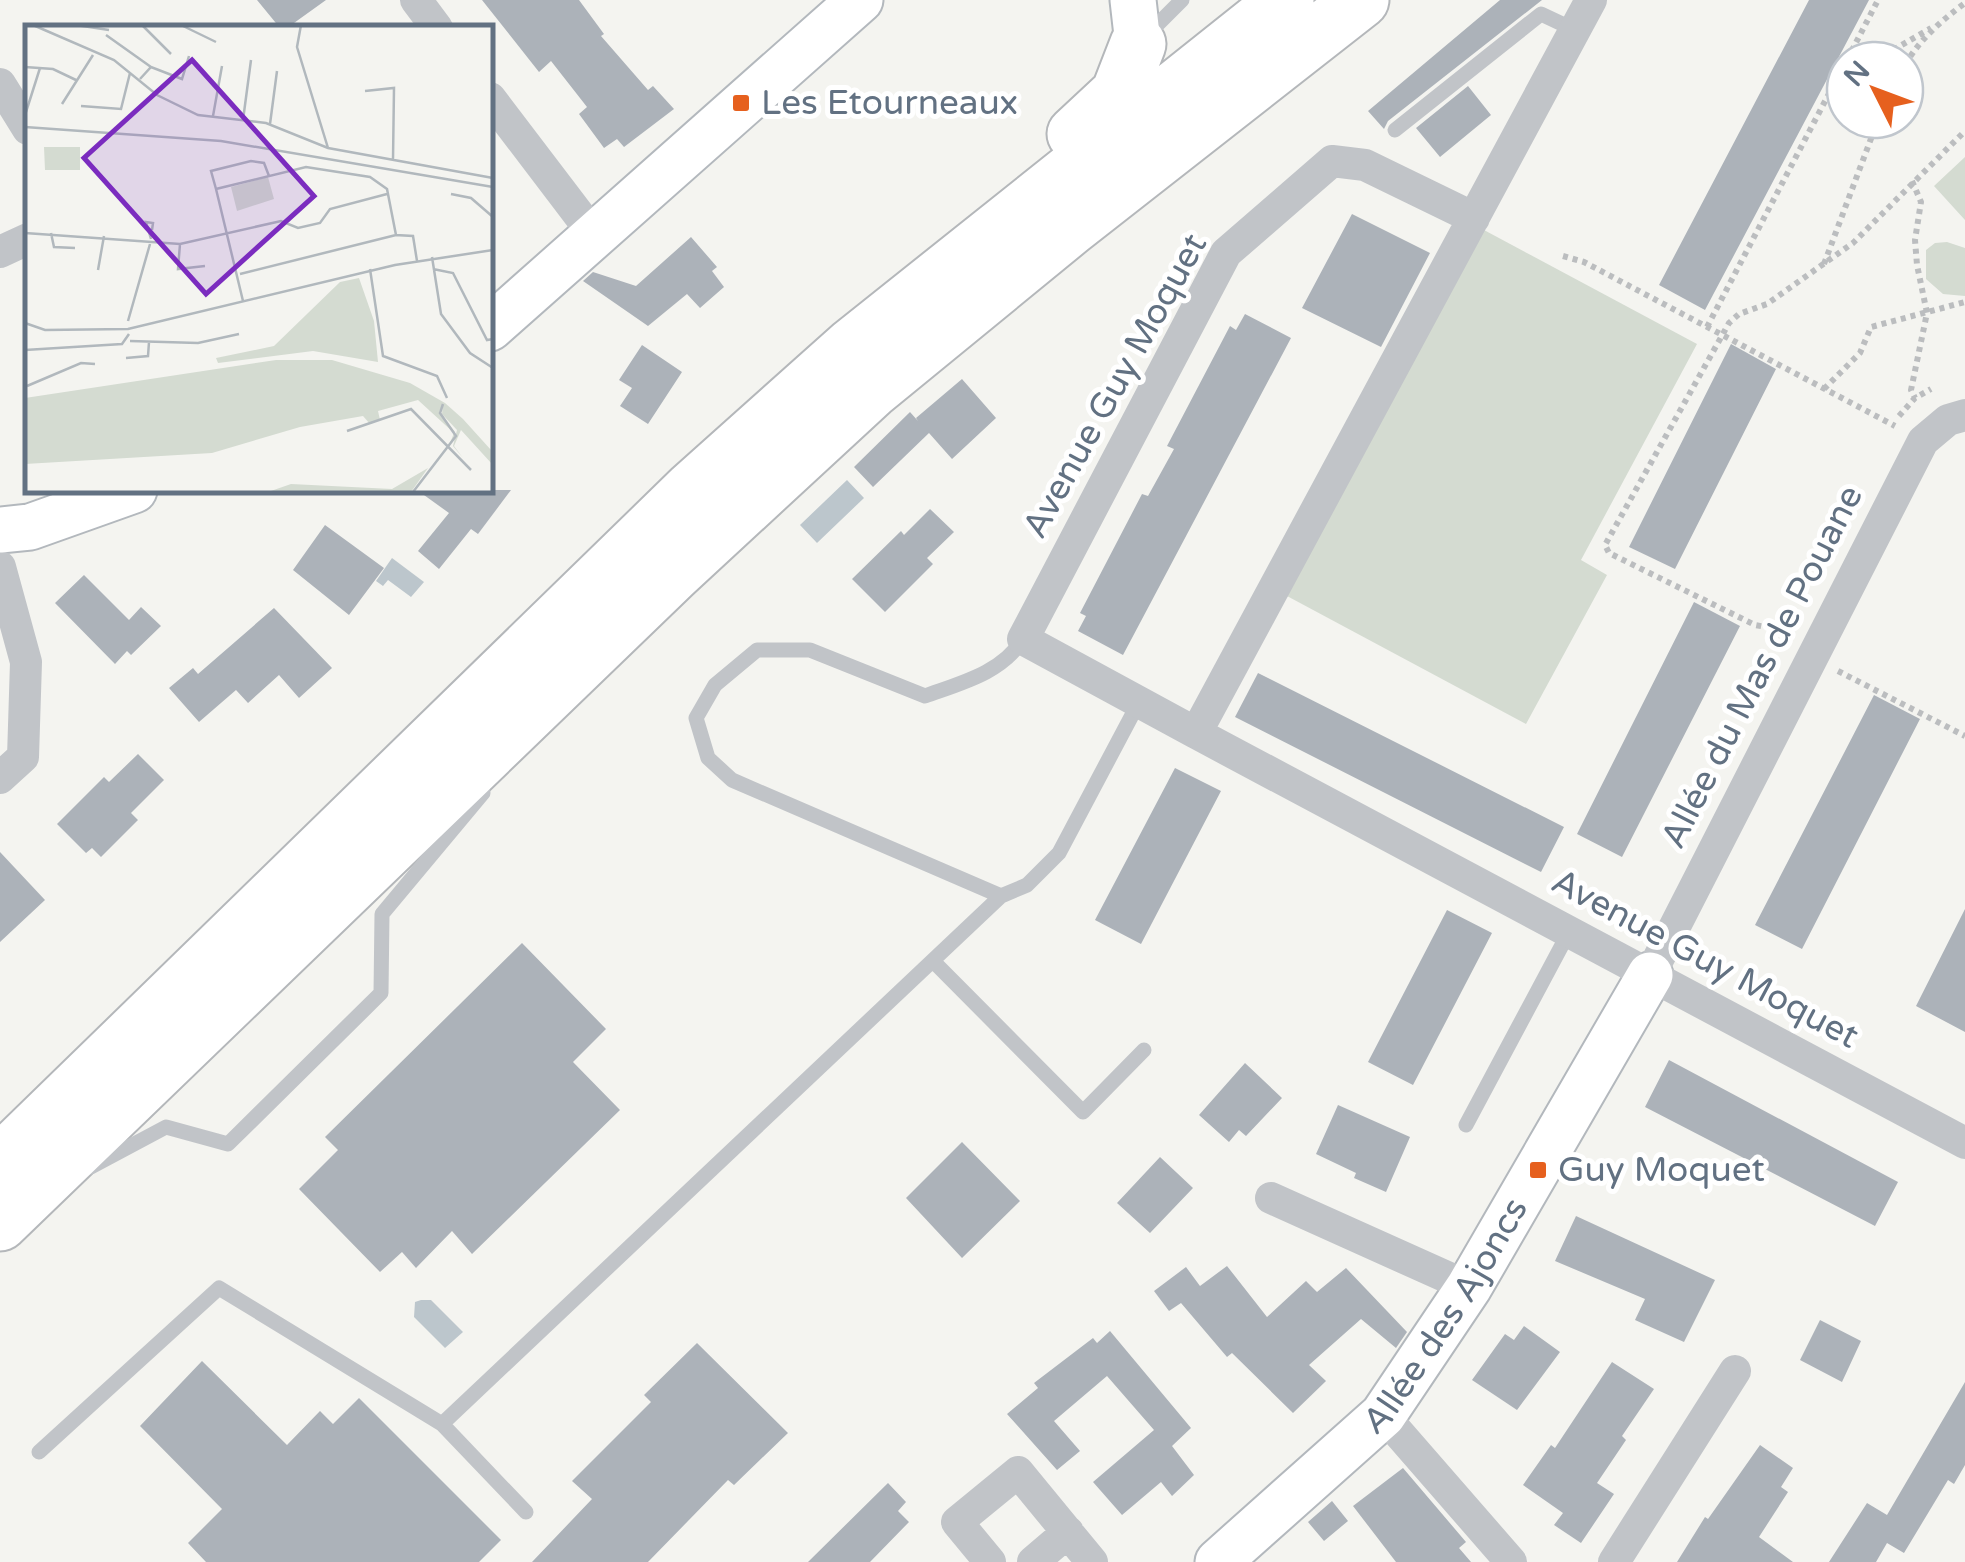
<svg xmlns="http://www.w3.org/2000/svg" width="1965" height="1562" font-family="'Varela Round',sans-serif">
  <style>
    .green { fill: #d4dbd1 }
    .water { fill: #bcc6cc }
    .building { fill: #acb2b9 }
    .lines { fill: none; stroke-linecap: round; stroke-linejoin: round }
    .secondary-casing { stroke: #b3b8bd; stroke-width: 49 }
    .highway-casing { stroke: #b4b7ba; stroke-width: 59 }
    .path { stroke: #bbbdbf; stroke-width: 6; stroke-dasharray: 5 5; stroke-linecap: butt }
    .lane { stroke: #c1c4c8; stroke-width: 15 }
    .street { stroke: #c1c4c8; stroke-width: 32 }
    .secondary { stroke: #fff; stroke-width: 45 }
    .highway { stroke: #fff; stroke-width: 55 }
    .poi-dot { fill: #e6601e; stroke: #fff; stroke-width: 4 }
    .labels { text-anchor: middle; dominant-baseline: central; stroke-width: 10; stroke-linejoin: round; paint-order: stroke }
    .poi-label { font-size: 35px; fill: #627182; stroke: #fff; text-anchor: start }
    .street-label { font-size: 35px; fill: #627182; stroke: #fff }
    .inset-road { fill: none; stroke: #b1b8bd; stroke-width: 2.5 }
    .view { fill: #7b2cbf; fill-opacity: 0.15; stroke: #7b2cbf; stroke-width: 5 }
    .inset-edge { fill: none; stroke: #627182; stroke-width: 5 }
  </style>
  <rect width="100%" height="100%" fill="#f4f4f0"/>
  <path class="green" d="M1965 157V220L1934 186Z
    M1484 230 1697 344 1581 560 1607 575 1526 724 1287 596Z
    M1947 242 1965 248V296L1943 294 1926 279V250L1935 243Z"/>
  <path class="water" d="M847 480 864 498 817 543 800 525Z
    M392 558 424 582 411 597 388 580 383 586 376 581Z
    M421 1300H431L463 1332 445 1348 414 1317 415 1302Z"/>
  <path class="building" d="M257 0H326L287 28H280Z
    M482 0H579L604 34 601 36 648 90 653 86 674 109 624 147 617 139 604 148 579 114 587 107 551 61 539 72Z
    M1500 0H1542L1388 121 1384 129 1368 111Z
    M1809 0H1869L1705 310 1659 285Z
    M1468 86 1491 115 1440 157 1416 128Z
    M1352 214 1430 253 1381 347 1302 308Z
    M691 237 717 267 712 271 724 287 700 308 687 294 648 326 583 281 593 272 636 286Z
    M1245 314 1291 338 1123 655 1078 631 1086 616 1080 613 1142 494 1148 496 1174 449 1167 446 1230 326 1236 330Z
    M1731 344 1776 369 1675 569 1629 547Z
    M642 345 682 372 648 424 620 406 632 388 619 380Z
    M962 379 996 418 952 459 929 433 873 487 854 467 910 412 918 421 916 418Z
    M417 490H511L478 534 471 529 439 569 418 551 449 513Z
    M930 509 954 532 927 558 933 564 885 612 852 579 901 531 904 535Z
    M325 525 384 568 349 615 293 570Z
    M84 575 129 620 141 607 161 626 131 655 127 651 115 664 55 603Z
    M1694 602 1740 626 1622 857 1577 834Z
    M274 608 332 668 299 698 279 675 248 703 236 690 199 722 169 688 193 668 198 674Z
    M1258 673 1564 827 1541 872 1235 717Z
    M1874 695 1920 719 1802 949 1755 925Z
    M138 754 164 780 131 813 138 820 101 857 92 848 86 853 57 824 104 777 109 782Z
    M1175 768 1221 791 1141 944 1095 920Z
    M0 852 45 900 0 942Z
    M1965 909V1032L1916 1006Z
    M1447 910 1492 933 1413 1085 1368 1062Z
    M522 943 606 1029 573 1062 620 1110 472 1254 452 1231 416 1268 402 1252 380 1272 299 1189 338 1150 325 1137Z
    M1669 1060 1898 1182 1875 1226 1645 1107Z
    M1245 1063 1282 1098 1246 1136 1239 1130 1229 1142 1199 1115Z
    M1338 1105 1410 1137 1386 1192 1354 1178 1356 1173 1316 1154Z
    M962 1142 1020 1201 962 1258 906 1198Z
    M1160 1157 1193 1188 1150 1233 1117 1203Z
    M1576 1216 1715 1280 1684 1342 1635 1320 1645 1299 1555 1261Z
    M1227 1266 1267 1317 1306 1281 1317 1292 1346 1268 1407 1332 1396 1348 1361 1319 1309 1365 1326 1381 1293 1413 1232 1353 1227 1357 1181 1303 1169 1311 1154 1291 1186 1267 1200 1286Z
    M1820 1320 1861 1341 1842 1382 1800 1360Z
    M1524 1326 1560 1352 1517 1410 1472 1380 1505 1334 1514 1340Z
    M1110 1331 1191 1428 1172 1446 1194 1475 1172 1496 1161 1482 1122 1515 1093 1482 1154 1430 1107 1376 1054 1421 1080 1451 1057 1470 1007 1414 1038 1388 1034 1383 1093 1338 1097 1343Z
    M697 1343 788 1433 734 1485 728 1480 648 1562H532L592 1499 572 1481 651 1402 644 1395Z
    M202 1361 287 1445 320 1411 333 1424 359 1398 501 1540 479 1562H206L188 1543 222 1509 140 1426Z
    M1612 1362 1654 1389 1622 1436 1626 1440 1597 1483 1614 1494 1581 1543 1554 1525 1563 1513 1523 1485 1551 1445 1555 1448Z
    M1965 1382V1465L1954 1484 1948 1480 1904 1553 1887 1543 1876 1562H1829L1867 1503 1887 1515Z
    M1760 1445 1793 1468 1781 1487 1788 1492 1759 1537 1793 1562H1677L1705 1517 1708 1519Z
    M1403 1468 1466 1542 1459 1548 1471 1562H1396L1353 1506Z
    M888 1483 906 1502 898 1511 909 1522 870 1562H808Z
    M1332 1501 1348 1521 1324 1541 1308 1522Z"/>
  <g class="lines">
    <defs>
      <g id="secondary">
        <path d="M1133 0 1138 44"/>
        <path d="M490 328 860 0"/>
        <path d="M0 530 30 527 134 490"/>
        <path id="s1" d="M1218 1562 1383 1415 1469 1287 1650 975"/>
      </g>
      <path id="highway" d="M1075 134 1119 93 1138 44
        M0 1163 692 489 852 346 1286 0
        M0 1223 673 574 871 391 1070 228 1361 0"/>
    </defs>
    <use href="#secondary" class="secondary-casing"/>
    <use href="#highway" class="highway-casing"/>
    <path class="path" d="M1847 60 1878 0
      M1876 60 1931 28
      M1905 65C1920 39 1941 21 1965 3
      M1912 181 1921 202 1915 240 1917 265 1927 313 1911 390 1915 398
      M1563 256 1584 262 1895 426
      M1824 264 1878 120
      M1707 327 1845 63
      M1824 389 1860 353 1871 327 1965 302
      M1899 416 1915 398 1931 389
      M1771 628 1755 625 1609 553 1605 545 1729 323 1739 314 1767 304 1853 243 1965 131
      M1838 671 1965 736"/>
    <path class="lane" d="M1146 36 1182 0
      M1395 130 1541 14 1575 30
      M1023 639C1002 673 961 683 925 696L810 650H757L715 685 696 718 708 758 732 780 1001 896 1027 885 1059 853 1139 702
      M933 961 1083 1112 1144 1050
      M1466 1125 1569 932
      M91 1167 166 1127 228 1144 381 993 382 914 483 793
      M442 1424 526 1512
      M39 1452 219 1288 442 1424 1001 896"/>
    <path class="street" d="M416 0 437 28
      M1591 0 1196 733 1965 1143
      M0 84 28 129
      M490 98 595 236
      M0 252 28 239
      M0 567 26 662 23 757 0 778
      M1196 733 1023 639 1226 253 1332 161 1365 165 1474 218
      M1650 975 1923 441 1948 420 1965 415
      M1271 1198 1469 1287
      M1383 1415 1511 1562
      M990 1562 957 1522 1018 1472 1092 1562
      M1033 1562 1068 1532
      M1614 1562 1735 1371"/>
    <use href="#secondary" class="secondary"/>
    <use href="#highway" class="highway"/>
  </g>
  <g class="poi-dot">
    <rect x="731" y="93" width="20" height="20" rx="5"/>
    <rect x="1528" y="1160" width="20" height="20" rx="5"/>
  </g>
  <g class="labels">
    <g class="poi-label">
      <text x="761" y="103">Les Etourneaux</text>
      <text x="1558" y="1170">Guy Moquet</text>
    </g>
    <g class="street-label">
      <text transform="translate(1115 386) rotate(-61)">Avenue Guy Moquet</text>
      <text transform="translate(1762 667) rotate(-63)">Allée du Mas de Pouane</text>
      <text transform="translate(1705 959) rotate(28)">Avenue Guy Moquet</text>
      <text stroke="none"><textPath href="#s1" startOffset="338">Allée des Ajoncs</textPath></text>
    </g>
  </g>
  <g transform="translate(25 25)">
    <rect width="468" height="468" fill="#f4f4f0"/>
    <path d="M19 122H55V145H20ZM243 152 249 174 212 186 206 162ZM334 253 349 296 353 337 288 326 193 338 191 333 249 321 315 257ZM251 335H307L385 358 420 378 438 394 466 425 467 439 436 405 429 421 438 433 428 421 432 405 417 389 418 379 414 387 430 407 429 413 425 418 429 408 393 375 353 386 355 395 345 399 338 391 275 402 187 428 0 439V373ZM403 443 386 467H243L266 459 367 464Z" fill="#d4dbd1"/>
    <path class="inset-road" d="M8 0 89 35 132 70 173 90 241 98 303 123 468 153M51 0 84 5M117 0 146 29M156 0 191 17M276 0 272 22 303 123M81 10 126 42M0 42 28 44 51 55M115 54 126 42 157 54 164 31M340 66 369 63 368 135M37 79 68 30M56 81 96 84 105 48M1 87 15 43M188 91 197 41M218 95 226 35M245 99 252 46M0 102 196 116 468 162M191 164 186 146 226 136 239 138 244 151M426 169 446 173 468 192M0 208 155 219 256 196 273 203 295 198 305 184 362 169M26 208 29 222 50 223M126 214 121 197 128 198 127 205M155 219 153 244 180 241M407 232 416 289 445 328 468 343M345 244 358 331 412 351 422 373M408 244 428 248 462 315 468 314M73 245 79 211M215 249 371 210M218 276 191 164 281 142 345 152 362 164 371 210 388 211 392 236M103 296 125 219M0 298 20 305 103 304 370 240 468 225M105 316 173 318 214 309M0 325 97 319 104 309M101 333 123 331 124 317M2 361 56 338 70 339M322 406 386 384 446 445M388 467 431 411 415 388 418 379"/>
    <path class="view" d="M167 35 289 171 181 269 59 133Z"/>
    <rect width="468" height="468" class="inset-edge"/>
  </g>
  <g transform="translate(1875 90) rotate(312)"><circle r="48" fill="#ffffff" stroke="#c0c6cd" stroke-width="2.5"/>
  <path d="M0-8L18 38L0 25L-18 38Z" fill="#e6601e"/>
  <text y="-15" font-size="28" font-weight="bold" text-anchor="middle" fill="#627182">N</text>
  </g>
</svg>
